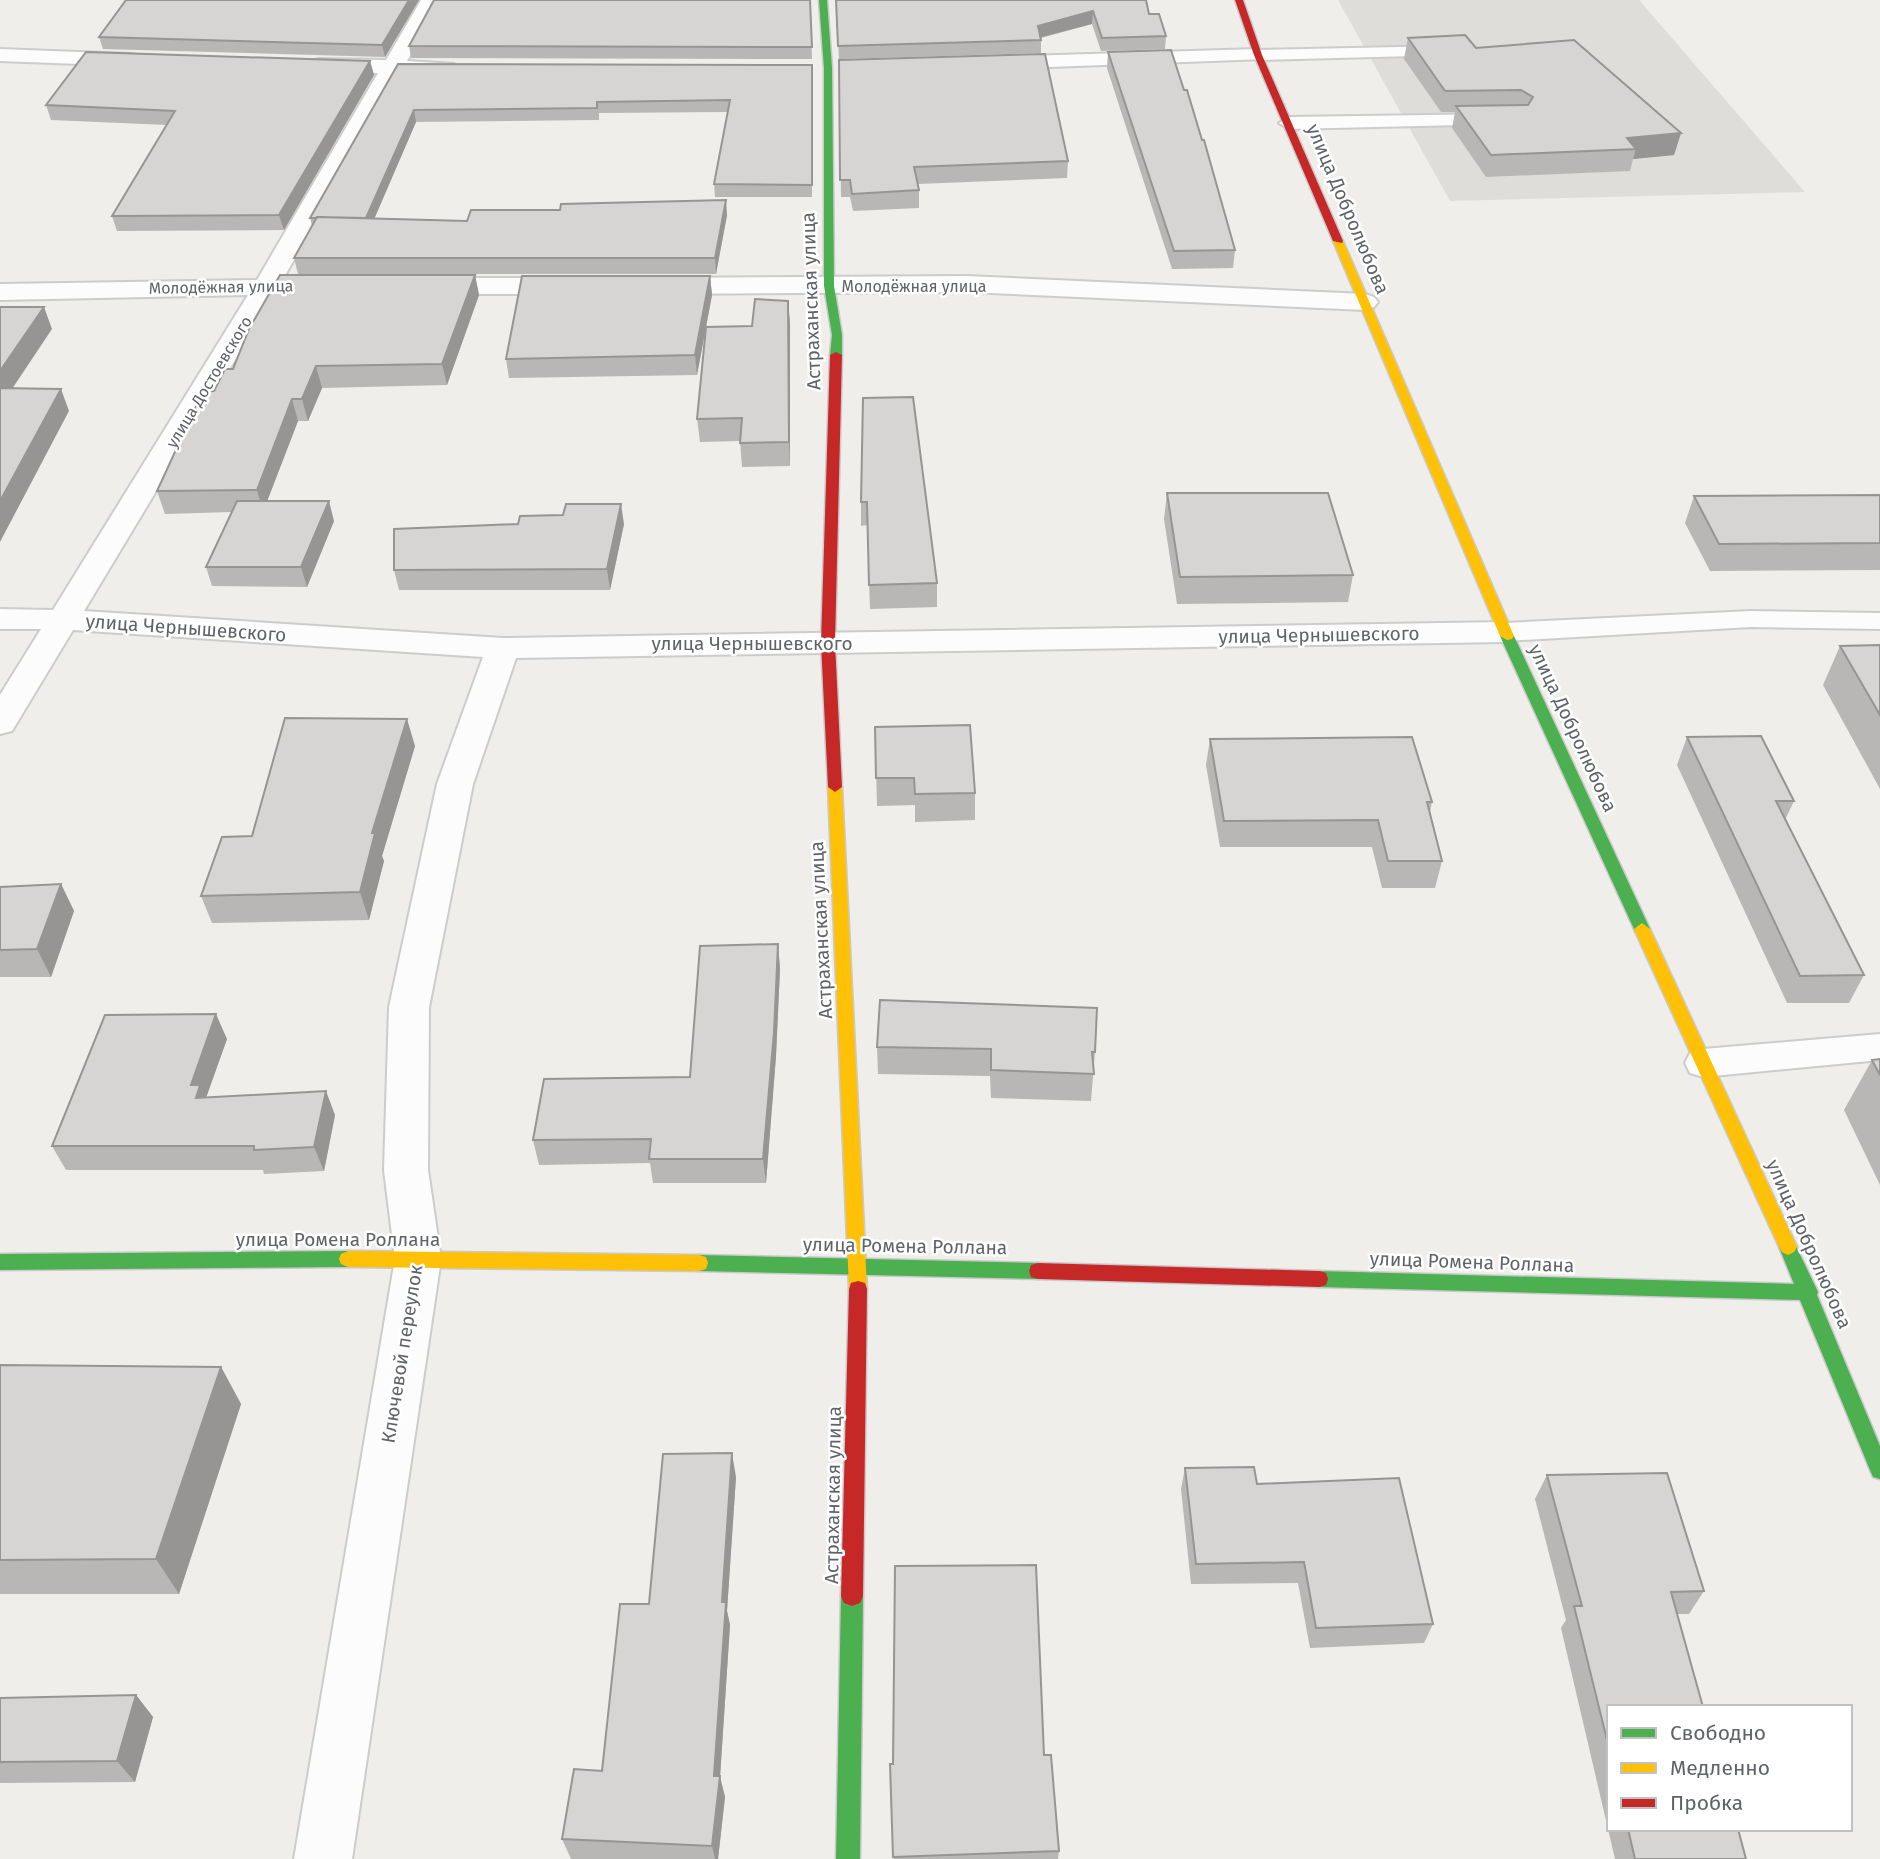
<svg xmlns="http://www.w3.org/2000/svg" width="1880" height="1859" font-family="'Fira Sans',sans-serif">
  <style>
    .industrial { fill: #dfddda }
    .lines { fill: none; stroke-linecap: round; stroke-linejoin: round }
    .lane-casing { stroke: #cbcccc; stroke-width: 4 }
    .street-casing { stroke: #cbcccc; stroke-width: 4 }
    .fast-casing { stroke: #cacacb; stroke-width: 3 }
    .slow-casing { stroke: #cacacb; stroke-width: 3 }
    .jam-casing { stroke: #cacacb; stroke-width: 3 }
    .lane { fill: #fdfcfc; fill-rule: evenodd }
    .street { fill: #fdfcfc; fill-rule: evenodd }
    .fast { fill: #4caf50; fill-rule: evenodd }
    .slow { fill: #ffc107; fill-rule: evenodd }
    .jam { fill: #c62828; fill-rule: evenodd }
    .wall { fill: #b8b7b5 }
    .shaded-wall { fill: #969594 }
    .building { fill: #d6d5d3; stroke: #969594; stroke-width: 2 }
    .labels { text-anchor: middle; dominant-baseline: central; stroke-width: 5; stroke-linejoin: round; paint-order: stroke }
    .far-street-label { font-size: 16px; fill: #5f6368; stroke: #fff }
    .street-label { font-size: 19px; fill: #5f6368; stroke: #fff }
  </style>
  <rect width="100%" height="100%" fill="#efeeea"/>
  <path class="industrial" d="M1338 0H1639L1805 192 1450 201Z"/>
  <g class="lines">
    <defs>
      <path id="lane" d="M1446 46 1455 51 1452 55 1258 60 1249 55 1258 50Z
        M1500 114 1507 116 1510 120 1507 124 1289 129 1279 123 1289 117Z
        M1751 611 1880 613V629L1751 627 1505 641 1495 638 1491 632 1495 626 1505 623Z
        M1880 1034V1060L1703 1077 1690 1073 1685 1063 1690 1053 1703 1049Z"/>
      <path id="street" d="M421 0H441L407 61 454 64 458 68 454 72 447 74 400 73 283 279 336 281 340 286 336 291 274 295 84 611 503 638 1505 622 1517 625 1521 632 1517 639 1505 642 516 658 473 784 429 1007 428 1170 441 1259 352 1859H294L395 1259 384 1170 389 1007 437 784 483 657 73 630 12 731 0 734V695L41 629H0V609L53 610 248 295 0 300V284L257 280 378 73 319 71 312 69 308 65 312 61 319 59 386 60Z
        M0 49 132 54 139 56 143 60 139 64 132 66 0 61Z
        M1258 49 1265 51 1268 55 1265 59 994 69 987 67 983 63 987 59 994 57Z
        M967 276 1365 294 1374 297 1378 302 1374 307 1365 310 967 292 660 294 651 291 647 286 651 281 660 278Z
        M426 278H572L581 281 585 286 581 291 572 294H426L417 291 413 286 417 281Z"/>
      <path id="fast" d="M819 0H827L832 68 834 286 842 335V355L836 358 830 355 832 335 824 286V68Z
        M1507 632 1514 636 1650 929 1648 933H1636L1634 929 1500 636Z
        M1788 1239 1794 1242 1818 1292 1817 1295 1880 1446V1479L1873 1477 1870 1470 1800 1300 1319 1287 1312 1285 1310 1279 1312 1273 1319 1271 1794 1284 1779 1247 1782 1242Z
        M348 1251 355 1254 357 1259 355 1264 348 1267 0 1270V1254Z
        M699 1255 1038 1263 1045 1265 1047 1271 1045 1277 1038 1279 699 1271 692 1269 690 1263 692 1257Z
        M852 1586 860 1589 863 1596 860 1859H836L841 1596 844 1589Z"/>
      <path id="slow" d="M1334 239 1343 241 1514 636 1512 639 1507 640 1500 636 1333 241Z
        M835 782 842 787 867 1289 865 1295 858 1297 851 1295 849 1289 828 787Z
        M1642 923 1650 929 1797 1247 1794 1252 1788 1255 1782 1252 1779 1247 1634 929Z
        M348 1251 699 1255 706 1257 708 1263 706 1269 699 1271 348 1267 341 1264 339 1259 341 1254Z"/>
      <path id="jam" d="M1235 0H1243L1262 55 1343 241 1342 243 1333 241 1254 55Z
        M836 352 842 355 835 643 842 787 835 792 828 787 821 643 830 355Z
        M1038 1263 1319 1271 1326 1273 1328 1279 1326 1285 1319 1287 1038 1279 1031 1277 1029 1271 1031 1265Z
        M858 1281 865 1283 867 1289 863 1596 860 1603 852 1606 844 1603 841 1596 849 1289 851 1283Z"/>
    </defs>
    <use href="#lane" class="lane-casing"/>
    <use href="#street" class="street-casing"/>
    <use href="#fast" class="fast-casing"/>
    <use href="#slow" class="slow-casing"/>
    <use href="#jam" class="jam-casing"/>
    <use href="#lane" class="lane"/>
    <use href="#street" class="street"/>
    <use href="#fast" class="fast"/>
    <use href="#slow" class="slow"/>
    <use href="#jam" class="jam"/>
  </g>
  <path class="wall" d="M126 0H419L385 57 103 49 99 37Z
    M810 0 812 59 411 58 409 46Z
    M836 0 1149 14 1166 36 1165 49 1101 51 1092 24 1041 38V53L839 59Z
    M1408 38 1476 48 1681 133 1674 155 1633 159 1630 171 1486 177 1452 128 1455 112H1441L1404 59Z
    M1108 52 1235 250 1233 268 1172 269 1107 68Z
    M839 60 1068 161 1067 178 918 184 919 190V208L853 211 850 197H841Z
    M370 61 374 75 284 230 117 231 112 216 167 125 51 120 46 105Z
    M398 64 812 65V197H715L714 184 728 112 599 113V120L416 122 374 219 467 221 727 215 716 274H298L294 258 312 226 310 218Z
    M475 275 479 295 447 385 322 388 308 421H298L267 501 334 521 307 587 212 586 206 567 232 512 165 514 157 491 214 391Z
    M710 276 712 295 706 327 752 326 788 301 790 324V466L742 467 740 441 700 442 697 419 705 333 697 375 509 378 506 359Z
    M863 398 937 583V607L870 609 867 525 861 526V502Z
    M1167 493 1353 575 1348 602 1177 604 1164 519Z
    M1880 495V570L1710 571 1685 523 1694 496Z
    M624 524 610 590H399L394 570Z
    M1880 645V789L1823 685 1840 646Z
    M875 727 975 793V820L915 822V805L877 806Z
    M1687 737 1794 801 1785 820 1864 975 1849 1003H1787L1677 765Z
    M1210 739 1432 802 1430 812 1442 861 1435 888H1382L1372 847H1220L1206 765Z
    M415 746 382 856 384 861 369 920 212 923 201 896 252 836Z
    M61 884 74 911 51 977H0V887Z
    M778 944 780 969 776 1056 766 1183H653L650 1163 539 1165 533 1140 690 1077Z
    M227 1039 206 1097 335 1115 324 1171 264 1174 263 1170H66L52 1146Z
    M877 1047 1095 1052 1091 1101 991 1098 990 1076 878 1074Z
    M1880 1059V1185L1844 1110 1872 1060Z
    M0 1365 221 1367 241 1404 179 1594H0Z
    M1185 1468 1257 1484 1433 1624 1424 1643 1310 1648 1298 1583 1191 1584 1181 1489Z
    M1547 1475 1704 1591 1689 1614H1677L1609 1707V1829H1738L1746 1859H1615L1561 1628 1566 1620 1535 1499Z
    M736 1477 727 1611 730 1625 720 1777 725 1797 718 1859H571L562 1839 602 1771 649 1604Z
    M136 1695 153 1717 135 1782 0 1783V1698Z
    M1044 1755 1059 1851 1058 1859H894L890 1764Z"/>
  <path class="shaded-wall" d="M409 0H419L385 57 382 45Z
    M1093 11 1092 24 1038 38V26Z
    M370 61 374 75 284 230 279 215Z
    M414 110 416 122 369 231 366 218Z
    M1681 133 1674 155 1633 159 1636 149 1627 138Z
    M726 200 727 215 716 274 715 258Z
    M475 275 479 295 447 385 442 364Z
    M710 276 712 295 697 375 695 355Z
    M788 301 790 324V466L789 442Z
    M44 307 52 329 2 404 0 399V371Z
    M316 366 322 388 308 421 302 399Z
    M61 389 69 411 0 542V501Z
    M292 399 298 421 263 512 257 490Z
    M329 501 334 521 307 587 301 567Z
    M621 504 624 524 610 590 607 569Z
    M407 719 415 746 382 856 384 861 369 920 360 892 372 833Z
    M61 884 74 911 51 977 37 949Z
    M778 944 780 969 776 1056 766 1183 763 1159Z
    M216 1014 227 1039 206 1098 207 1123 191 1085Z
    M326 1091 335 1115 324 1171 314 1147Z
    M221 1367 241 1404 179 1594 156 1559Z
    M732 1453 736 1477 727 1611 730 1625 720 1777 725 1797 718 1859H715L712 1846 714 1776 722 1602Z
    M136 1695 153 1717 135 1782 117 1761Z"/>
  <path class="building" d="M126 0H409L382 45 99 37Z
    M434 0H810L812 47 409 46Z
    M836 0H1146L1149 14H1159L1166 36 1102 38 1093 11 1038 26 1041 40 838 46Z
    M1465 35 1476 48 1574 40 1681 133 1627 138 1636 149 1491 155 1456 106 1528 105 1533 97 1521 90 1445 91 1408 38Z
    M1171 50 1184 90H1187L1202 140H1204L1235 250 1174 251 1108 52Z
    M86 52 370 61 279 215 112 216 175 111 46 105Z
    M1045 54 1068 161 914 167 919 190 852 194 850 180H840L839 60Z
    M398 64 812 65V185L714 184 730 100 597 102V108L414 110 366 218 317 217 316 218H310Z
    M726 200 715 258H294L317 217 467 221 471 210H560L561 204Z
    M280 275H475L442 364 316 366 302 399H292L257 490 157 491 203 391H214L225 369H233L249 329Z
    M522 276H710L695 355 506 359Z
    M755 299 788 301 789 442 740 443 742 418 697 419 706 327 752 326Z
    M0 307H44L0 371Z
    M0 388 61 389 0 501Z
    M913 397 937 583 869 585 867 502H861L863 398Z
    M1167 493H1328L1353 575 1180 577Z
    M1880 495V543L1719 544 1694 496Z
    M237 501H329L301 567H206Z
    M566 504H621L607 569 394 570V529L518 524 520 516 563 515Z
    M1880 645V715L1840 646Z
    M285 718 407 719 372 833H375L360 892 201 896 222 837 252 836Z
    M970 725 975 793 915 794 914 778H876L875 727Z
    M1761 736 1794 801H1776L1864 975 1800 976 1687 737Z
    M1412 737 1432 802H1427L1442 861H1388L1378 820 1224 821 1210 739Z
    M61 884 37 949 0 950V887Z
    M778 944 774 1032 763 1159H649L651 1139 533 1140 544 1079 690 1077 700 946Z
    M880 1000 1097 1008 1095 1052H1092L1094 1074 991 1070V1049L877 1047Z
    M216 1014 191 1085H200L196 1098 326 1091 314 1147 254 1150V1146H52L105 1015Z
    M1880 1059V1075L1872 1060Z
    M0 1365 221 1367 156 1559 0 1560Z
    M732 1453 722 1602H726L714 1776H720L712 1846 562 1839 574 1769 602 1771 620 1604H649L663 1454Z
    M1254 1467 1257 1484 1399 1478 1433 1624 1316 1628 1304 1562 1196 1564 1185 1468Z
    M1667 1473 1704 1591 1671 1592 1703 1707H1609V1748L1574 1606H1582L1547 1475Z
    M1036 1565 1044 1755H1051L1059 1851 893 1857 890 1764H893L895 1566Z
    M136 1695 117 1761 0 1762V1698Z
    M1628 1829H1738L1746 1859H1635Z"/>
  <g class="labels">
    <g class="far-street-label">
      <text x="914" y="286">Молодёжная улица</text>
      <text transform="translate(221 287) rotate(-1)">Молодёжная улица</text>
      <text transform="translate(209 382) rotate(-59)">улица Достоевского</text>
    </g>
    <g class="street-label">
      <text transform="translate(1348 209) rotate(67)">улица Добролюбова</text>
      <text transform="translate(811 301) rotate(-92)">Астраханская улица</text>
      <text transform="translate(186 628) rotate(4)">улица Чернышевского</text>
      <text transform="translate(1319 635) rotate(-1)">улица Чернышевского</text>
      <text x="752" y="643">улица Чернышевского</text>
      <text transform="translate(1573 728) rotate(65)">улица Добролюбова</text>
      <text transform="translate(821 930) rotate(-93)">Астраханская улица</text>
      <text x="338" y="1239">улица Ромена Роллана</text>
      <text transform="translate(1809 1244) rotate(66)">улица Добролюбова</text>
      <text transform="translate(905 1246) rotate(1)">улица Ромена Роллана</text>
      <text transform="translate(1472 1262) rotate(2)">улица Ромена Роллана</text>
      <text transform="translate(402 1354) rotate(-81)">Ключевой переулок</text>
      <text transform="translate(833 1495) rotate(-89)">Астраханская улица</text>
    </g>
  </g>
  <rect x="1607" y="1705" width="245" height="126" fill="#ffffff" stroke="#bfc1c3" stroke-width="2"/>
  <rect x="1621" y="1728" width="35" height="10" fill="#4caf50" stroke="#bfc1c3" stroke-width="2"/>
  <text x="1670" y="1740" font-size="21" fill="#5f6368">Свободно</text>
  <rect x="1621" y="1763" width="35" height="10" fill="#ffc107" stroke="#bfc1c3" stroke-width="2"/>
  <text x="1670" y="1775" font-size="21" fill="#5f6368">Медленно</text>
  <rect x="1621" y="1798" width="35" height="10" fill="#c62828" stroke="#bfc1c3" stroke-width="2"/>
  <text x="1670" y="1810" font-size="21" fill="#5f6368">Пробка</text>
</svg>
